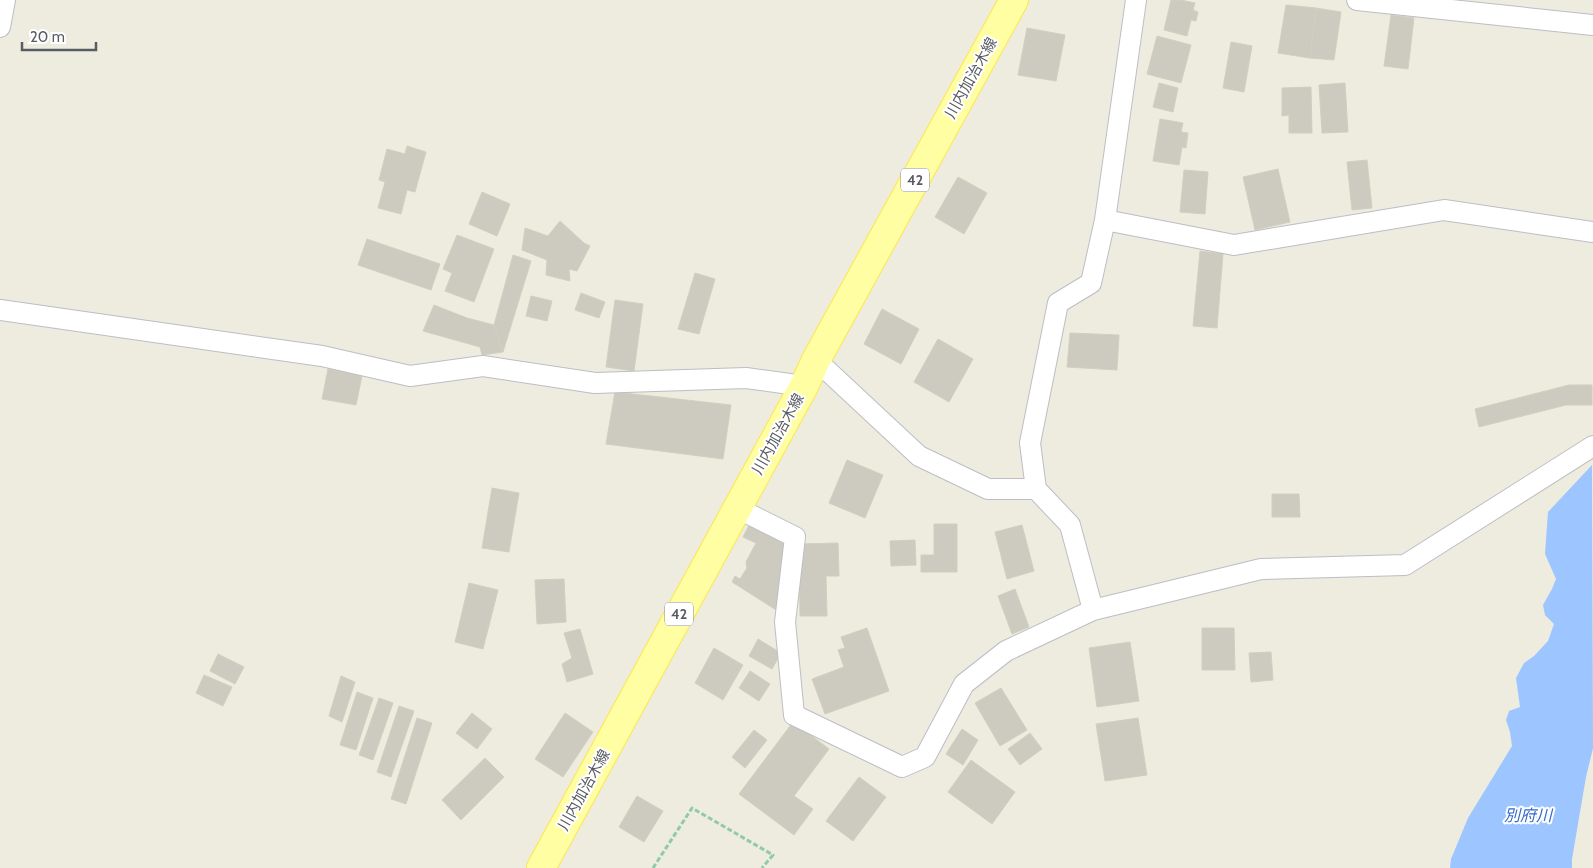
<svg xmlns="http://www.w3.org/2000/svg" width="1593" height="868" font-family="Cabin,'Noto Sans JP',sans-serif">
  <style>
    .water { fill: #9dc5ff }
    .building { fill: #cdcbc0; stroke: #d2cfbd }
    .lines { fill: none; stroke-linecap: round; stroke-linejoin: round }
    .street-casing { stroke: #bcbec5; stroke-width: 22 }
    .primary-casing { stroke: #ffe746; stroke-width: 30 }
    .path { stroke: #91c9a9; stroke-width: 3; stroke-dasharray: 5 2.5; stroke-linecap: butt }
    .street { stroke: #fff; stroke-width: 20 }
    .primary { stroke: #fffea2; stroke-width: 28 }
    .labels { text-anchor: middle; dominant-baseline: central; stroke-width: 4; stroke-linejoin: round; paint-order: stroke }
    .shield { fill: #fff; stroke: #8a8c91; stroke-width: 1 }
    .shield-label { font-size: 14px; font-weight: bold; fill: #585b62 }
    .street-label { font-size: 15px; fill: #585b62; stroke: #fff }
    .water-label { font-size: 16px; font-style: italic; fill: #3468cd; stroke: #fff }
  </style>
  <rect width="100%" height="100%" fill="#edecdf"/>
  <path class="water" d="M1592 465 1593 748 1586 777 1572 859V868H1450L1451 859 1468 818 1512 746 1510 732 1506 720 1509 711 1520 707 1516 678 1524 663 1534 656 1548 641 1554 624 1545 615 1543 605 1552 589 1556 579 1545 554 1548 512Z"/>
  <path class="building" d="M1171 0H1181L1195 3 1193 10 1198 12 1196 21 1191 20 1187 36 1164 30Z
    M1286 5 1316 8 1310 58 1278 53Z
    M1316 8 1341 12 1334 60 1310 58Z
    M1391 15 1414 18 1408 69 1384 66Z
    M1027 28 1065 35 1056 81 1018 75Z
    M1157 36 1191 45 1181 83 1147 74Z
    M1231 42 1252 46 1244 92 1223 88Z
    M1159 83 1178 88 1173 112 1153 107Z
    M1345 83 1348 132 1322 133 1319 85Z
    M1311 87 1312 133H1289V115L1282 116V88Z
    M1160 119 1183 123 1181 132 1188 133 1186 148 1182 147 1179 165 1153 161Z
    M407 146 426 152 415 192 407 190 401 214 378 208 385 182 379 180 387 149 405 154Z
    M1367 160 1372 208 1352 210 1347 162Z
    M1278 169 1290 222 1255 230 1243 177Z
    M1184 170 1208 172 1205 214 1180 212Z
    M958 177 987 193 964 234 935 217Z
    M482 192 510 204 497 236 469 224Z
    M560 221 584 243 590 246 577 271 569 269 570 281 546 275 547 260 522 250 525 228 548 236Z
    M457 235 494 249 474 302 445 291 452 273 443 269Z
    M367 239 440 264 431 290 358 265Z
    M1200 251 1223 254 1217 328 1193 326Z
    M513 255 531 261 503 352 494 325Z
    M695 273 715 279 699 334 678 329Z
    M581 293 605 302 599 318 575 310Z
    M531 296 552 301 547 321 526 316Z
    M615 300 643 304 634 371 606 367Z
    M434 305 467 318 494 325 503 352 482 355 480 347 423 331Z
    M882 309 919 329 901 364 864 344Z
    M1070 333 1119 335 1117 370 1067 367Z
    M938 339 973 359 949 402 914 382Z
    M328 369 362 376 356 405 322 399Z
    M1569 385H1592V405H1566L1479 427 1475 409Z
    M615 392 731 405 723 459 606 444Z
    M847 460 883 475 865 518 829 503Z
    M492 488 519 493 509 552 482 548Z
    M1272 494H1299L1300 517H1272Z
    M752 519 789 543 781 613 732 582 735 576 740 579 747 568 746 562 756 543 743 537Z
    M934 524H957V572H921V555H934Z
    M1022 525 1034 571 1007 579 995 532Z
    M915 540 916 565 891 566 890 541Z
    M838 543 839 576H826L827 616H800L799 544Z
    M564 579 566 622 537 624 535 580Z
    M469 583 498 590 483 649 455 642Z
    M1015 589 1029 627 1012 634 998 596Z
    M867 628 889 691 825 714 812 679 844 667 838 650 845 648 841 637Z
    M1202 628H1234L1235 670H1202Z
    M580 629 593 674 567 682 562 664 572 658 564 633Z
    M758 639 781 653 772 669 749 656Z
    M1130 642 1139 701 1097 707 1089 648Z
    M714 648 743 665 723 700 695 683Z
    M1271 652 1273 680 1251 682 1249 653Z
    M218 654 244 667 235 684 210 671Z
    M750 671 770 684 759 701 739 688Z
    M204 675 232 687 223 706 196 693Z
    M341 676 355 682 342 722 329 716Z
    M1001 688 1027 730 1000 746 975 703Z
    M357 692 373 698 356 750 340 745Z
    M379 698 393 703 373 760 359 755Z
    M399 706 414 711 391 777 377 772Z
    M472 713 492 729 477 749 456 733Z
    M565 713 593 732 563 777 535 759Z
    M417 718 432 723 406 804 391 799Z
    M1138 718 1147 775 1105 781 1096 724Z
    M793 722 829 749 794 796 813 809 794 835 739 794Z
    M962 729 978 740 963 765 946 754Z
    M754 730 767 740 745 768 732 757Z
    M1030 733 1042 749 1020 765 1008 749Z
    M485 758 504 777 461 820 442 800Z
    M971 760 1015 792 992 824 948 792Z
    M859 777 886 797 853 841 826 821Z
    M637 796 663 811 644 842 619 827Z"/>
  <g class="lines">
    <defs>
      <path id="street" d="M1136 0 1105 220 1091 283 1058 303 1030 443 1036 489 1070 525 1093 610 1261 569 1405 565 1593 446
        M1357 0 1593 25
        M0 27 5 0
        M1105 220 1234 245 1444 210 1593 232
        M0 310 322 356 410 376 483 366 595 383 746 378 804 386
        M816 360 919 456 988 489H1036
        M737 508 795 537 785 622 794 715 902 767 925 757 964 684 1006 651 1093 610"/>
      <path id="primary" d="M541 868 804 386 816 360 1014 0"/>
    </defs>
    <use href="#street" class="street-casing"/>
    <use href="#primary" class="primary-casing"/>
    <path class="path" d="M653 868 692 808 773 855 762 868"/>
    <use href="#street" class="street"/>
    <use href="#primary" class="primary"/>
  </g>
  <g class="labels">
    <g class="shield">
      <rect x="901" y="168.5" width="28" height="23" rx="4"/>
      <rect x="665" y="602.5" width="28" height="23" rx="4"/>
    </g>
    <g class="shield-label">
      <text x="915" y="180">42</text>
      <text x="679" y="614">42</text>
    </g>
    <g class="street-label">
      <text transform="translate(971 78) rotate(-61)">川内加治木線</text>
      <text transform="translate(778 434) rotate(-61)">川内加治木線</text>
      <text transform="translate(584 790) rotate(-61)">川内加治木線</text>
    </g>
    <g class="water-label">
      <text x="1528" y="815">別府川</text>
    </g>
  </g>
  <path d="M22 42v8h74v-8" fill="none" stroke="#585b62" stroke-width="2.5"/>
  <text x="30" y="42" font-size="15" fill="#585b62" stroke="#ffffff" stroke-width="4" paint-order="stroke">20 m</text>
</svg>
